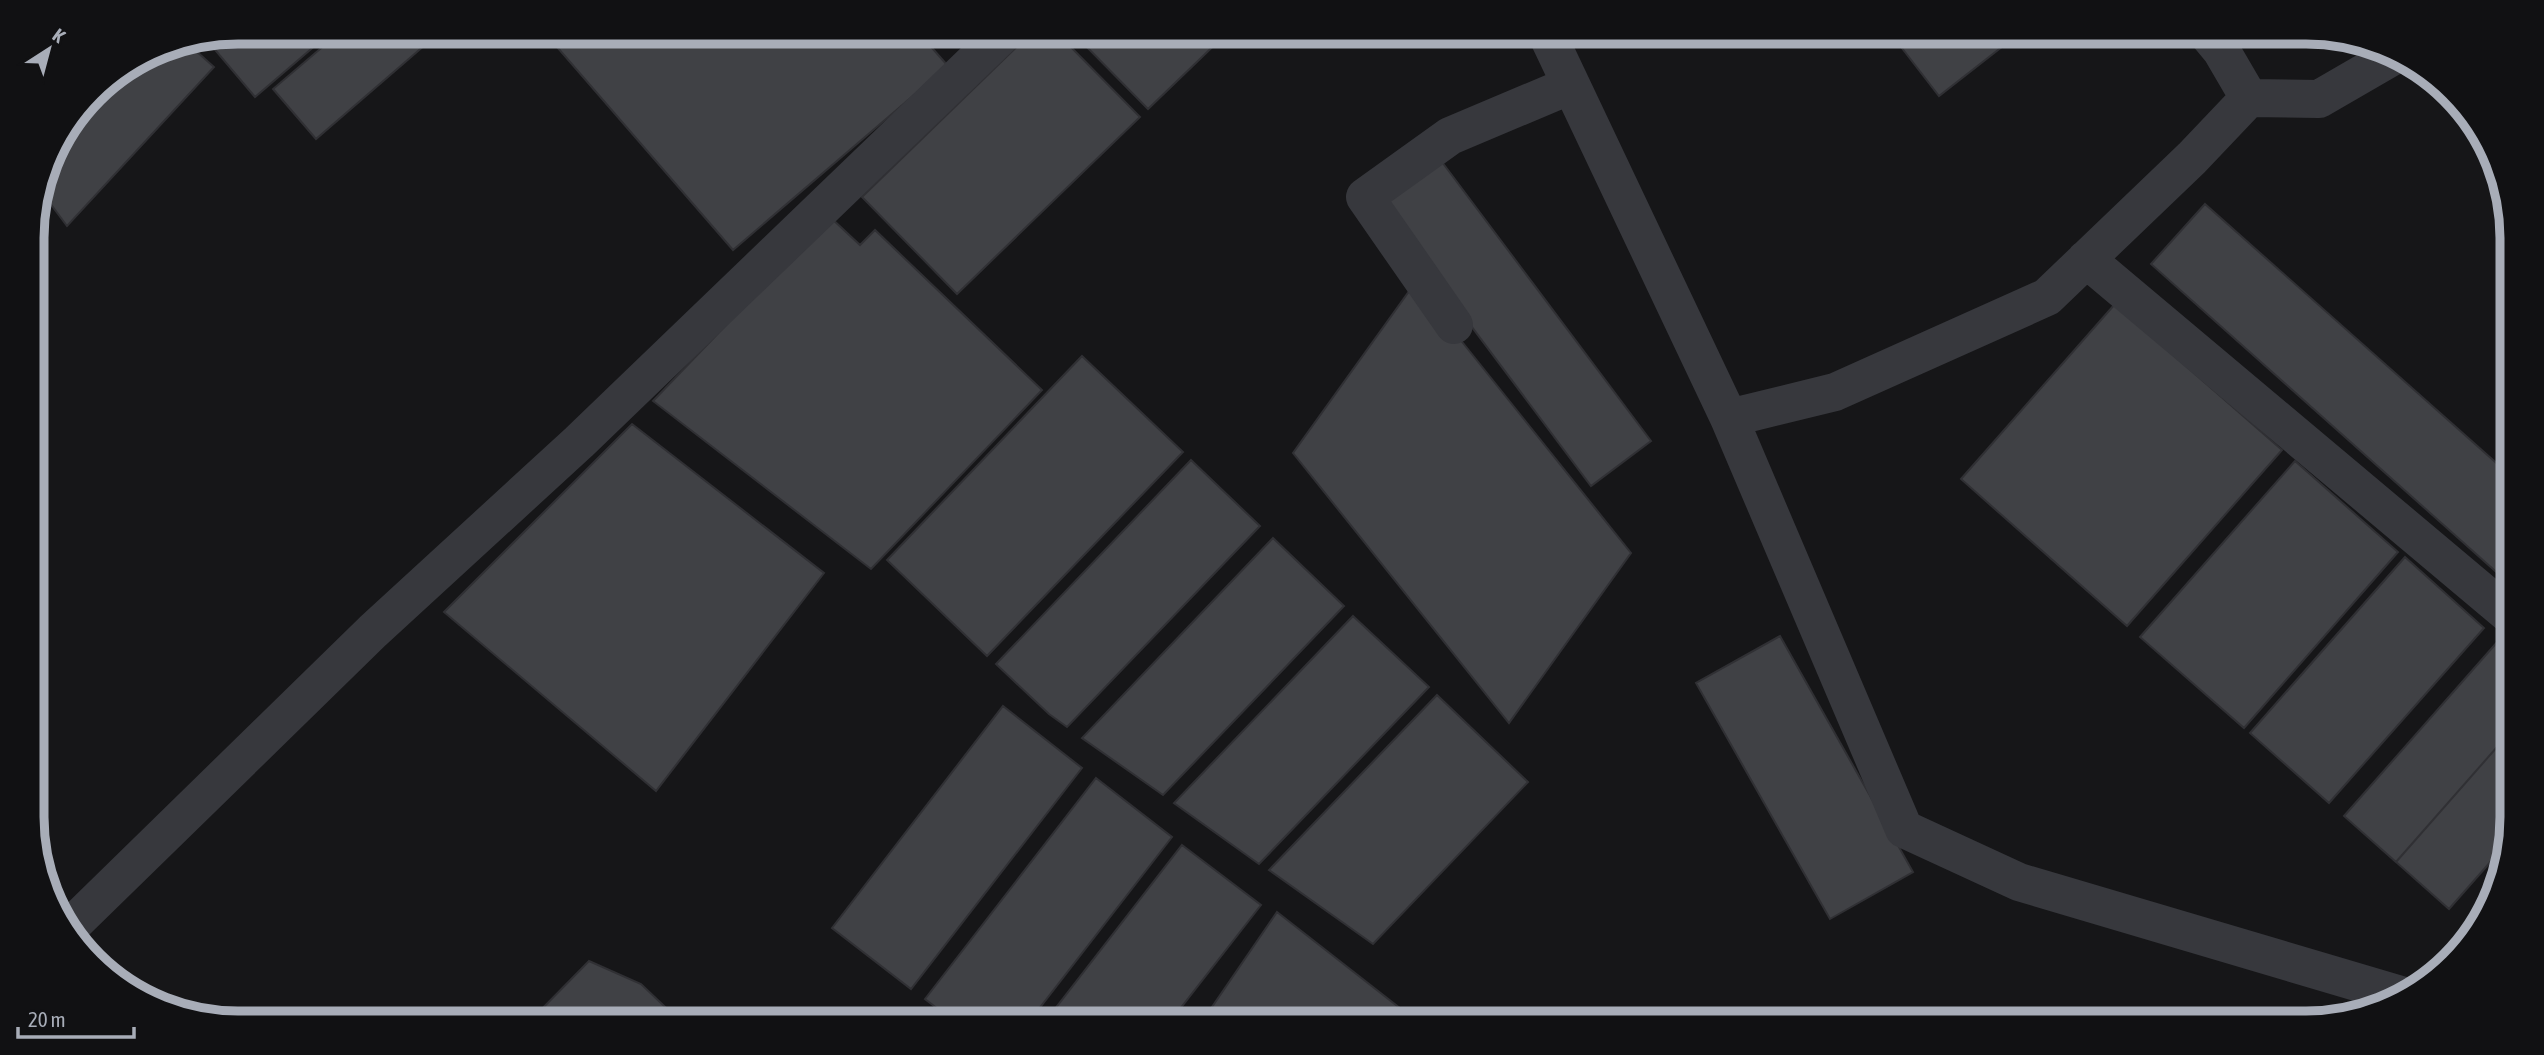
<svg xmlns="http://www.w3.org/2000/svg" width="2544" height="1055" font-family="'Asap Condensed',sans-serif">
  <style>
    .building { fill: #404145; stroke: #303034; stroke-width: 2 }
    .lines { fill: none; stroke-linecap: round; stroke-linejoin: round }
    .minor { stroke: #37383d; stroke-width: 38 }
    .rim { fill: none; stroke: #a8adb8; stroke-width: 9 }
  </style>
  <rect width="100%" height="100%" fill="#161618"/>
  <path class="building" d="M237 32H331L255 97 205 38Z
    M340 32H440L316 139 273 89Z
    M544 32H918L948 66 733 250Z
    M1032 32H1056L1140 117 957 294 862 197Z
    M1072 32H1228L1148 109Z
    M1912 32H2021L1939 96 1898 43Z
    M186 42 214 67 67 226 41 191 53 146 101 83 159 47Z
    M1439 158 1651 441 1591 486 1379 203Z
    M2205 204 2511 476 2512 586 2151 264Z
    M830 217 860 245 875 230 1042 390 871 569 653 401Z
    M1415 283 1631 553 1509 723 1293 453Z
    M2115 304 2282 450 2127 626 1961 479Z
    M1082 356 1183 452 987 656 887 560Z
    M632 424 824 573 656 791 444 612Z
    M1191 460 1260 526 1067 727 1049 714 996 664Z
    M2295 461 2398 552 2244 728 2140 637Z
    M1273 538 1344 606 1163 795 1082 738Z
    M2405 557 2484 628 2329 803 2250 733Z
    M1353 616 1429 687 1259 864 1174 803Z
    M1780 636 1913 872 1830 919 1696 683Z
    M2499 640 2512 652V730L2396 862 2344 816Z
    M1437 695 1528 782 1373 944 1269 870Z
    M1003 706 1082 768 911 989 832 928Z
    M2512 730V818L2508 842 2449 909 2396 862Z
    M1096 778 1172 837 1028 1023H956L925 999Z
    M1182 845 1261 905 1169 1023H1044Z
    M1277 912 1419 1023H1201Z
    M589 961 641 984 682 1023H528Z"/>
  <g class="lines">
    <path class="minor" d="M1546 32 1729 418 1904 829 2019 882 2404 996
      M2249 98 2319 99 2395 55
      M2086 259 2512 617
      M1454 325 1365 197 1450 136 1571 85
      M1729 418 1835 392 2047 297 2192 158 2249 98 2221 50 2206 32
      M68 929 373 631 579 442 1005 32"/>
  </g>
  <path d="M0 0H2544V1055H0ZM238 44H2306A194 194 0 0 1 2500 238V817A194 194 0 0 1 2306 1011H238A194 194 0 0 1 44 817V238A194 194 0 0 1 238 44Z" fill="#111113" fill-rule="evenodd"/>
  <path class="rim" d="M238 44H2306A194 194 0 0 1 2500 238V817A194 194 0 0 1 2306 1011H238A194 194 0 0 1 44 817V238A194 194 0 0 1 238 44Z"/>
  <g transform="translate(49 49) rotate(36)" stroke="#111113" stroke-width="5" paint-order="stroke">
  <path d="M0-5L12 26L0 18L-12 26Z" fill="#a8adb8"/>
  <text y="-10" font-size="19" font-weight="bold" text-anchor="middle" fill="#a8adb8">K</text>
  </g>
  <path d="M18 1027v10h116v-10" fill="none" stroke="#a8adb8" stroke-width="3.5"/>
  <text x="28" y="1027" font-size="21" fill="#a8adb8" stroke="#111113" stroke-width="5" paint-order="stroke">20 m</text>
</svg>
